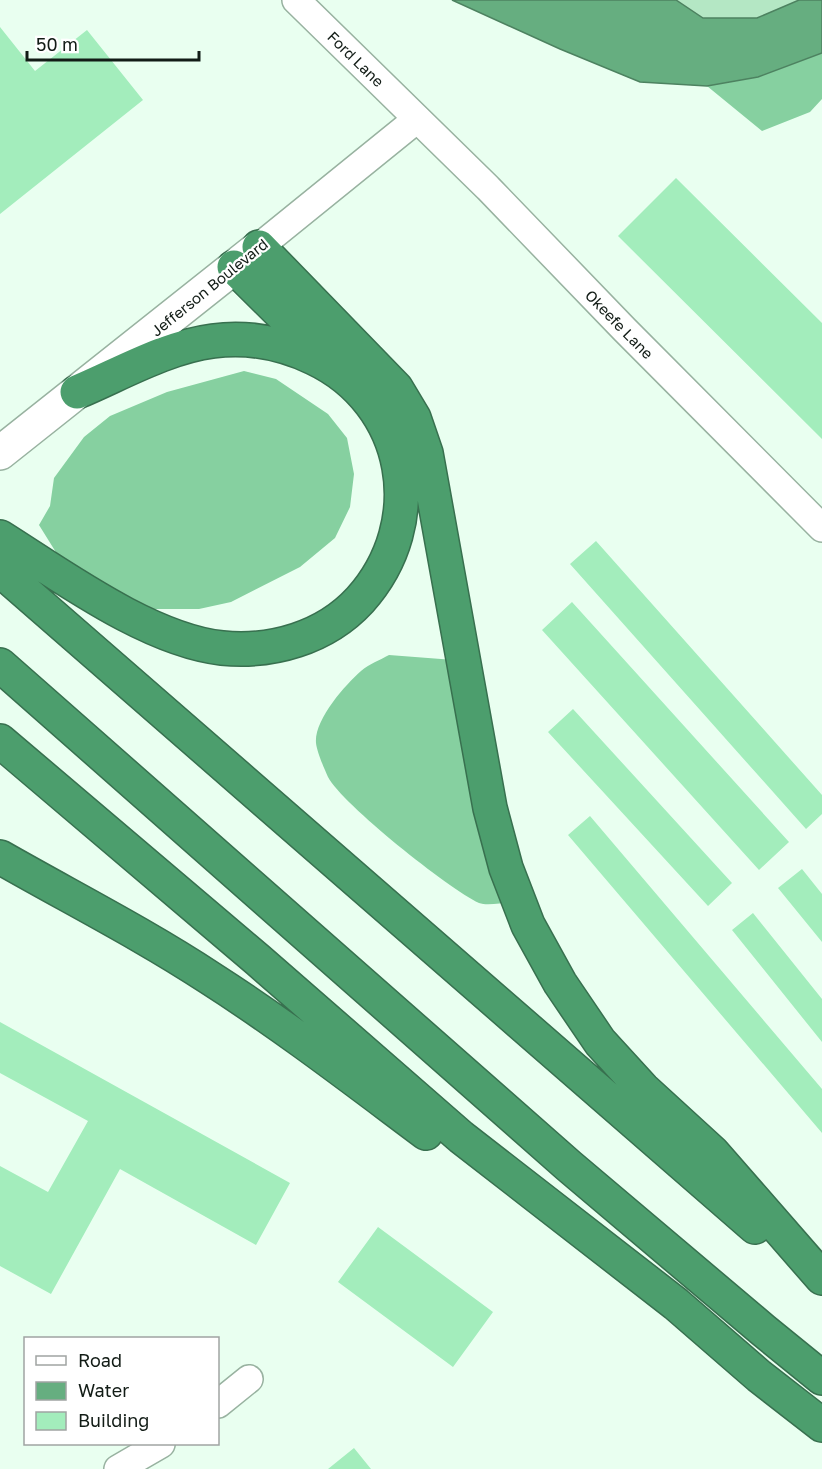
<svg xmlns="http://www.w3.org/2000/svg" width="822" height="1469" font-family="'Golos Text',sans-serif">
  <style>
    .green { fill: #b4e7c4 }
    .forest { fill: #86d0a0 }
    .water { fill: #66ae80; stroke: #4d8260; stroke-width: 1.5 }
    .building { fill: #a3edbc }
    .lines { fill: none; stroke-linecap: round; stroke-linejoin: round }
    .street-casing { stroke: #98b2a0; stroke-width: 30 }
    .secondary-casing { stroke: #98b2a0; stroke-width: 36 }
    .highway-casing { stroke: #38704f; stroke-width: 36 }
    .street { stroke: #fff; stroke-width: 27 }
    .secondary { stroke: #fff; stroke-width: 33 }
    .highway { stroke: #4c9e6d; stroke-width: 33 }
    .labels { text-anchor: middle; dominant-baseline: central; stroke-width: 4.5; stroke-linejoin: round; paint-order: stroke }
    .street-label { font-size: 15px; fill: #121c16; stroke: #fff }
  </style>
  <rect width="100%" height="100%" fill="#e9fff0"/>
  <path class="green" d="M676 0H799L757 18H703Z"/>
  <path class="forest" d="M822 53V99L810 112 762 131 707 86 758 77Z
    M244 371 276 379 328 414 347 438 354 474 350 507 335 538 300 567 231 602 199 609H147L62 562 39 525 50 506 54 478 84 437 110 416 167 392Z
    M389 655 454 660 510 902C501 903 487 906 479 903 449 889 342 804 328 777 324 768 317 752 316 743 314 720 345 685 361 671 369 664 380 660 389 655Z"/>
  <path class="water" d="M452 0H676L703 18H757L799 0H822V53L758 77 707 86 640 82 560 49Z"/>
  <path class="building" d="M0 27 35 71 87 30 143 100 0 214Z
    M676 178 822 323V439L618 236Z
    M596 541 822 795V814L806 829 570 564Z
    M572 602 789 842 759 870 542 630Z
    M573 709 732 883 708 906 548 732Z
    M590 816 822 1089V1133L568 835Z
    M802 869 822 894V942L778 888Z
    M753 913 822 999V1042L732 930Z
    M0 1022 290 1183 256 1245 120 1169 51 1294 0 1266V1166L48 1192 88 1121 0 1073Z
    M378 1227 493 1312 453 1367 338 1282Z
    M354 1448 371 1469H328Z"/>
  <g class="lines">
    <defs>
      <g id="street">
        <path id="s1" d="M296 0 488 188 625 330 822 528"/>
        <path d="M259 247 417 119"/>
        <path d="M218 1404 249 1379"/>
        <path d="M118 1469 161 1444"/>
      </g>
      <path id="secondary" d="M0 453 257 249"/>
      <path id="highway" d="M259 247 396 388 414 418 426 453 490 808 506 868 528 925 560 983 600 1042 643 1089 713 1153 822 1278
        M234 267 322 354
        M0 537C62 576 149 640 222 648 272 653 325 638 360 600 430 522 409 403 314 358 282 343 249 336 213 341 166 347 120 374 77 392
        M0 570 755 1227
        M0 665 569 1166 763 1330 822 1378
        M0 741 258 960 461 1137 676 1304 759 1376 822 1425
        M0 857C70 897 143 934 210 978 285 1026 355 1080 426 1133"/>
    </defs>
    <use href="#street" class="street-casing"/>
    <use href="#secondary" class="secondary-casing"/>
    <use href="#highway" class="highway-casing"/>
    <use href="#street" class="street"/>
    <use href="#secondary" class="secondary"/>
    <use href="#highway" class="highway"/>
  </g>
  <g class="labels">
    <g class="street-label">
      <text stroke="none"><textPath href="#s1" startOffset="84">Ford Lane</textPath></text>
      <text transform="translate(209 287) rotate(-39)">Jefferson Boulevard</text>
      <text stroke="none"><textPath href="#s1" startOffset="458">Okeefe Lane</textPath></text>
    </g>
  </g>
  <rect x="24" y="1337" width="195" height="108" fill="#ffffff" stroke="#a0a4a2" stroke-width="1.5"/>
  <rect x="36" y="1356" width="30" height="9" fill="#ffffff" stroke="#a0a4a2" stroke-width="1.5"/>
  <text x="78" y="1367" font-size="18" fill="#121c16">Road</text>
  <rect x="36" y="1382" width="30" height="18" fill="#66ae80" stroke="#a0a4a2" stroke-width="1.5"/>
  <text x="78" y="1397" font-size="18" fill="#121c16">Water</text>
  <rect x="36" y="1412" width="30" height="18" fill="#a3edbc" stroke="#a0a4a2" stroke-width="1.5"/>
  <text x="78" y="1427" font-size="18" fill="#121c16">Building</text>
  <path d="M27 51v9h172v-9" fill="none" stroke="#121c16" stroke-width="3"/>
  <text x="36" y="51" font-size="18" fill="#121c16" stroke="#ffffff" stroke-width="4.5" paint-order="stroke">50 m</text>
</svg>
